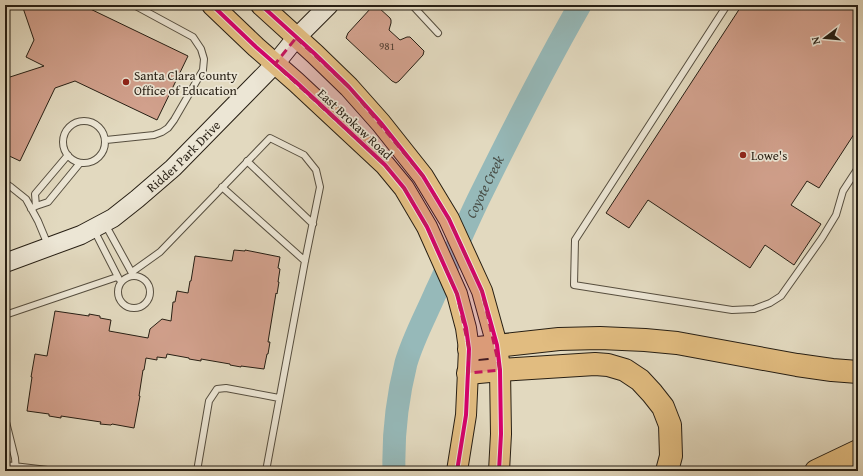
<svg xmlns="http://www.w3.org/2000/svg" width="863" height="476" font-family="'Gentium Book Plus',serif">
  <style>
    .lines { fill: none; stroke-linecap: round; stroke-linejoin: round }
    .river { stroke: #96b9b9; stroke-width: 23 }
    .building { fill: #d1a08c; stroke: #271f14 }
    .lane-casing { stroke: #564e3f; stroke-width: 8 }
    .secondary-casing { stroke: #271f14; stroke-width: 20 }
    .primary-casing { stroke: #271f14; stroke-width: 22 }
    .highway-casing { stroke: #271f14; stroke-width: 24 }
    .lane { stroke: #ece6d5; stroke-width: 6 }
    .secondary { stroke: #ece6d5; stroke-width: 18 }
    .primary { stroke: #e1bc80; stroke-width: 20 }
    .highway { stroke: #e1bc80; stroke-width: 22 }
    .cycleway-casing { stroke: #ece6d5; stroke-width: 6 }
    .cycleway { stroke: #d6006c; stroke-width: 4 }
    .marked { fill: #c2185b; fill-opacity: 0.2; stroke: #c2185b; stroke-width: 3; stroke-dasharray: 8 5; stroke-linejoin: round }
    .poi-dot { fill: #8f2418; stroke: #ece6d5; stroke-width: 1.5 }
    .labels { text-anchor: middle; dominant-baseline: central; stroke-width: 3.5; stroke-linejoin: round; paint-order: stroke }
    .number-label { font-size: 11px; fill: #523f32 }
    .poi-label { font-size: 13px; fill: #271f14; stroke: #ece6d5; text-anchor: start }
    .street-label { font-size: 13px; fill: #271f14; stroke: #ece6d5 }
    .water-label { font-size: 14px; font-style: italic; fill: #484d46; stroke: #ece6d5 }
  </style>
  <rect width="100%" height="100%" fill="#e2d9bf"/>
  <filter id="stains"><feTurbulence type="fractalNoise" baseFrequency=".005" numOctaves="4"/><feColorMatrix values="0 0 0 0 .2 0 0 0 0 .09 0 0 0 0 .02 0 0 0 .5 -.17"/></filter>
  <radialGradient id="worn" r=".72"><stop offset=".6" stop-color="#630" stop-opacity="0"/><stop offset="1" stop-color="#630" stop-opacity=".3"/></radialGradient>
  <g class="lines">
    <path class="river" id="s1" d="M394 471C393 435 397 399 406 363 413 339 425 317 435 294 450 262 464 229 479 198 511 133 544 68 580 5"/>
  </g>
  <path class="building" d="M22 5H82L188 56 157 120 75 81 55 88 20 161 5 154V74L10 77 44 66 26 57 34 40Z
    M742 5H858V128L819 188 807 181 791 205 821 224 794 265 765 245 750 268 648 200 629 228 606 213Z
    M376 6 378 7 390 18 391 20V23L389 30 400 40 407 37H410L424 51 423 55 399 81 396 83 392 81 346 38 348 33 371 8Z
    M234 250 245 251V250L280 257 278 268 280 269 278 282H279L277 294 276 293 268 342H270L268 354H267L264 369 241 366V367L230 365V364L201 359V361L189 359V358L167 354 166 358 157 357V360L146 358 144 370H143L139 396H140L134 428 112 424 111 425 100 424 101 422 61 416V418L49 416V414L27 411 32 377H31L35 354 47 356 55 311 89 316V314L100 316V318L111 320 109 331 148 338 150 329 162 319 171 321 173 302H175L177 291 188 293 190 281H191L195 256 232 261Z"/>
  <g class="lines">
    <defs>
      <path id="lane" d="M412 5 438 33
        M727 5 575 240 574 285 732 310 754 309 770 303 781 296 822 238 836 215 843 191 858 168
        M63 142a21 21 0 1 1 42 0a21 21 0 1 1-42 0Z
        M106 140 154 135 162 132 168 128 174 120 203 70 204 59 201 49 193 37 134 5
        M247 161 313 224
        M5 183 11 187 26 199 38 221 48 245
        M222 187 305 261
        M36 206 35 194 68 155
        M31 209 36 206 48 202 80 163
        M105 224 133 275
        M94 230 119 279
        M132 272 160 252 270 138 304 155 316 170 320 187 305 261 266 471
        M118 292a16 16 0 1 1 32 0a16 16 0 1 1-32 0Z
        M5 315 117 277
        M5 418 15 458 16 471
        M5 465 56 471
        M197 471 209 401 217 389 226 388 279 398"/>
      <g id="secondary">
        <path id="s2" d="M5 263 81 235 113 218 137 199 173 168 275 64 296 38 329 5"/>
      </g>
      <path id="primary" d="M212 5 256 47 296 82 385 165 404 188 427 227 457 294 466 328 469 349 466 415 457 471
        M261 5 315 54 349 87 381 123 423 176 449 219 482 291 497 345 500 370 501 434 499 471"/>
      <path id="highway" d="M469 349 559 339 600 338 645 340 677 343 797 365 832 370 858 372
        M468 373 500 370 595 364 608 365 625 370 640 380 652 393 663 407 670 425 671 456 667 471
        M816 471 858 451"/>
    </defs>
    <use href="#lane" class="lane-casing"/>
    <use href="#secondary" class="secondary-casing"/>
    <use href="#primary" class="primary-casing"/>
    <use href="#highway" class="highway-casing"/>
    <use href="#lane" class="lane"/>
    <use href="#secondary" class="secondary"/>
    <use href="#primary" class="primary"/>
    <use href="#highway" class="highway"/>
    <defs>
      <path id="cycleway" d="M212 5 256 47 296 82 385 165 404 188 427 227 457 294 466 328 469 349 466 415 457 471
        M261 5 315 54 349 87 381 123 423 176 449 219 482 291 497 345 500 370 501 434 499 471"/>
    </defs>
    <use href="#cycleway" class="cycleway-casing"/>
    <use href="#cycleway" class="cycleway"/>
  </g>
  <path class="marked" d="M296 38 349 87 423 176 449 219 482 291 500 370 468 373 469 349 457 294 427 227 404 188 385 165 275 64Z"/>
  <g class="poi-dot">
    <circle cx="126" cy="82" r="4"/>
    <circle cx="743" cy="155" r="4"/>
  </g>
  <g class="labels">
    <g class="number-label">
      <text x="387" y="46">981</text>
    </g>
    <g class="poi-label">
      <text x="134" y="75">Santa Clara County<tspan x="134" dy="15">Office of Education</tspan></text>
      <text x="751" y="155">Lowe's</text>
    </g>
    <g class="street-label">
      <text transform="translate(355 124) rotate(43)">East Brokaw Road</text>
      <text stroke="none"><textPath href="#s2" startOffset="211">Ridder Park Drive</textPath></text>
    </g>
    <g class="water-label">
      <text stroke="none"><textPath href="#s1" startOffset="302">Coyote Creek</textPath></text>
    </g>
  </g>
  <rect width="863" height="476" fill="none" stroke="#e2d9bf" stroke-width="20"/>
  <rect x="6" y="6" width="851" height="464" fill="none" stroke="#271f14" stroke-width="2"/>
  <rect x="10" y="10" width="843" height="456" fill="none" stroke="#271f14"/>
  <g transform="translate(825 38) rotate(254)" stroke="#ece6d5" stroke-width="3" paint-order="stroke">
  <path d="M0-3L7 15L0 10L-7 15Z" fill="#271f14"/>
  <text y="-6" font-size="11" font-weight="bold" text-anchor="middle" fill="#271f14">N</text>
  </g>
  <rect width="100%" height="100%" filter="url(#stains)"/>
  <rect width="100%" height="100%" fill="url(#worn)"/>
</svg>
